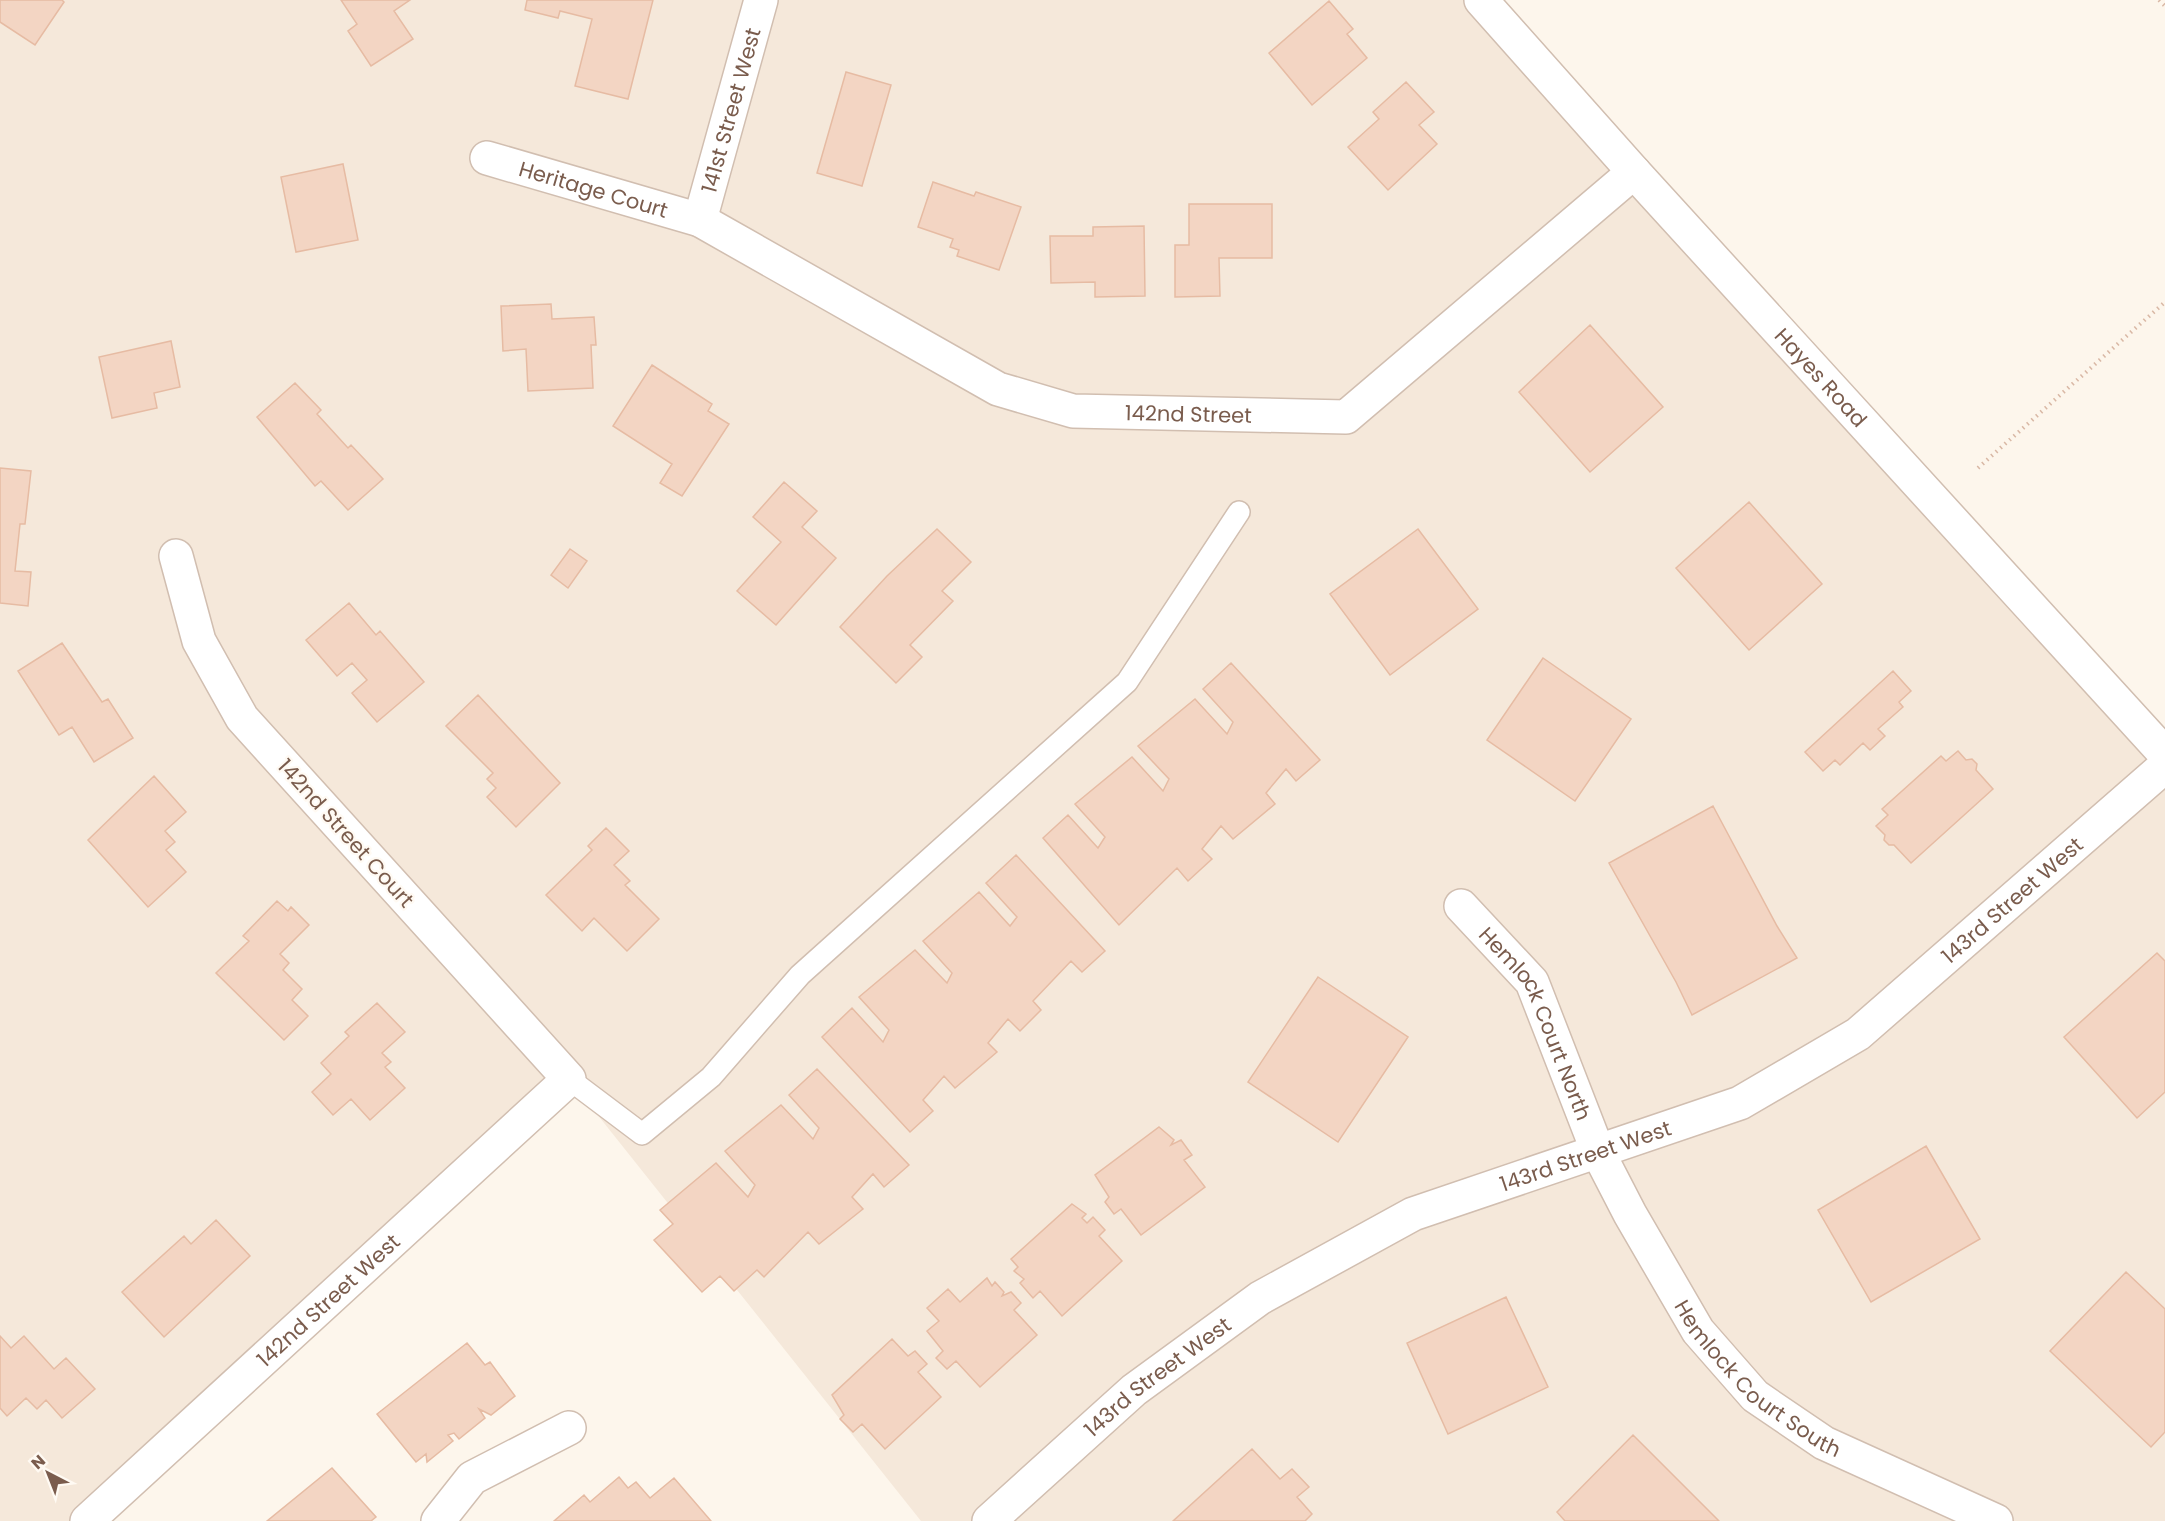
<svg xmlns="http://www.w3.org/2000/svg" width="2165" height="1521" font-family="Poppins,sans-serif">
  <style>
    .residential { fill: #f5e8da }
    .building { fill: #f3d5c3; stroke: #e6bba3; stroke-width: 1.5 }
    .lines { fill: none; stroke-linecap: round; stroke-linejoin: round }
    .service-casing { stroke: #d1beb0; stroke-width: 24 }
    .minor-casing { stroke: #d1beb0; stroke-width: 36 }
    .tertiary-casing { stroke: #d1beb0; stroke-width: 36 }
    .path { stroke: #d9b8a5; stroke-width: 4; stroke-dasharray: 1.5 4.5; stroke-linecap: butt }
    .service { stroke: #fff; stroke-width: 21 }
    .minor { stroke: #fff; stroke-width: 33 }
    .tertiary { stroke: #fff; stroke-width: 33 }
    .labels { text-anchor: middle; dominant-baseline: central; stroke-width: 4.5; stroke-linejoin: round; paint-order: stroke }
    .street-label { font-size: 21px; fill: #7a5c4d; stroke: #fffaf3 }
  </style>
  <rect width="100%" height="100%" fill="#fdf6ec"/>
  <path class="residential" d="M0 0H1481L2165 758V1521H921L569 1079 87 1521H0Z"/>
  <path class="building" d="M0 0H62L64 2 35 45 0 22Z
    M341 0H410L394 11 413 39 371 66 348 31 357 24Z
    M527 0H653L628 99 575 86 592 19 560 11 558 18 525 10Z
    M1329 1 1353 29 1347 34 1367 58 1312 105 1269 53Z
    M846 72 891 85 862 186 817 173Z
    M1406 82 1434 112 1419 125 1437 144 1388 190 1348 147 1379 119 1373 112Z
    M343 164 358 240 296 252 281 177Z
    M933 182 974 196 976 192 1021 207 999 270 957 256 959 250 950 247 953 239 918 227Z
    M1189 204H1272V258H1219L1220 296 1175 297V245H1189Z
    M1144 226 1145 296 1095 297V282L1051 283 1050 236H1093V227Z
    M551 304 552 319 594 317 596 345H591L593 388 528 391 526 349 503 351 501 306Z
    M1590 325 1663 407 1590 472 1519 392Z
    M171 341 180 387 154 393 157 408 112 418 99 357Z
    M652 365 712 404 708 411 729 424 682 496 660 483 672 464 613 426Z
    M295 383 321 410 317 414 348 448 351 445 383 479 348 510 321 481 315 486 257 417Z
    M0 468 31 471 25 524H20L15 571 31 572 28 606 0 603Z
    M784 482 817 511 802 527 836 558 776 625 737 591 781 542 753 517Z
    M1749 502 1822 584 1749 650 1676 568Z
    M937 529 971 562 942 591 953 601 910 645 922 657 896 683 840 627 887 576Z
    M1418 529 1478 609 1390 675 1330 594Z
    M570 549 587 561 568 588 551 575Z
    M349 603 376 635 380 631 424 682 377 722 352 693 367 680 352 663 337 676 306 640Z
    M62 643 102 702 108 699 133 738 94 762 72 727 59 735 18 671Z
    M1543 658 1631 719 1575 801 1487 740Z
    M1231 663 1320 760 1296 781 1286 769 1266 793 1275 804 1233 839 1221 826 1202 849 1212 859 1188 881 1177 868 1119 925 1043 838 1068 815 1098 848 1105 837 1075 804 1132 757 1163 791 1169 779 1138 746 1195 699 1227 734 1233 722 1203 689Z
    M1893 671 1911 691 1899 702 1903 707 1878 729 1885 736 1870 750 1863 743 1840 765 1835 760 1823 771 1805 752Z
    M478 695 560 783 516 827 487 797 496 788 487 779 493 773 446 726Z
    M1958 751 1966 760 1972 759 1977 764 1976 770 1993 789 1911 863 1894 845H1889L1884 840 1885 835 1876 826 1888 815 1882 809 1941 756 1946 761Z
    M154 776 186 812 165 831 175 842 166 850 186 872 148 907 88 840Z
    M1713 806 1777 926 1797 958 1692 1015 1676 982 1609 863Z
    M606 828 629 851 614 865 630 881 625 885 659 919 627 951 594 918 582 931 546 895 592 850 588 846Z
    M1016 855 1105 951 1082 972 1071 961 1033 1001 1041 1010 1020 1031 1008 1019 988 1043 997 1052 955 1088 944 1076 923 1100 933 1111 910 1132 822 1037 852 1008 883 1042 889 1030 859 997 915 950 947 983 952 973 923 941 979 892 1010 926 1017 917 986 883Z
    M277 901 288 911 291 907 309 925 280 954 289 963 283 970 302 989 292 1000 308 1016 284 1040 216 973 249 941 243 936Z
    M2157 953 2165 961V1092L2137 1118 2064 1037Z
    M1318 977 1408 1037 1338 1142 1248 1082Z
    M377 1003 405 1032 382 1053 391 1062 385 1067 405 1088 370 1120 351 1099 333 1115 312 1092 331 1074 321 1063 349 1036 345 1032Z
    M817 1069 909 1165 884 1187 873 1174 852 1197 863 1209 819 1244 808 1232 764 1277 757 1270 734 1291 720 1276 702 1292 654 1240 673 1224 660 1210 716 1163 748 1197 755 1185 725 1151 781 1105 813 1139 819 1128 789 1095Z
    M1159 1127 1174 1140 1171 1145 1181 1140 1192 1155 1184 1160 1205 1187 1141 1235 1121 1209 1114 1214 1105 1202 1109 1197 1095 1175Z
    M1926 1146 1980 1239 1871 1302 1818 1210Z
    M1072 1204 1086 1214 1082 1218 1087 1223 1093 1217 1105 1230 1099 1236 1122 1261 1062 1316 1040 1291 1033 1298 1020 1283 1024 1279 1014 1271 1018 1267 1011 1259Z
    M216 1220 250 1256 164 1337 122 1292 184 1236 191 1244Z
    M2126 1272 2165 1309V1432L2151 1447 2050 1351Z
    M987 1278 992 1286 995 1282 1004 1292 1002 1296 1011 1292 1021 1303 1014 1310 1037 1335 980 1387 956 1361 947 1369 936 1358 943 1351 927 1331 939 1321 927 1308 948 1289 960 1302Z
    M1506 1297 1548 1387 1448 1434 1407 1343Z
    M0 1336 11 1348 24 1336 54 1369 66 1358 95 1389 62 1418 46 1400 37 1409 26 1398 7 1416 0 1408Z
    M892 1339 908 1356 915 1351 927 1364 918 1372 941 1397 885 1449 862 1424 853 1432 840 1419 844 1415 832 1395Z
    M467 1343 485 1365 490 1362 515 1396 491 1415 479 1409 485 1418 459 1439 454 1433 448 1435 453 1441 427 1462 426 1454 416 1462 377 1414Z
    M1633 1435 1719 1521H1565L1557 1512Z
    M1252 1449 1280 1479 1292 1469 1309 1487 1297 1497 1312 1514 1305 1521H1173Z
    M332 1468 376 1517 371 1521H267Z
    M619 1477 628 1488 636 1482 650 1498 674 1478 711 1521H554L584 1495 590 1502Z"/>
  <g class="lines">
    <defs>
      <path id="service" d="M569 1079 642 1134 711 1077 800 975 1127 682 1239 512"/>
      <g id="minor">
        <path id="s1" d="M487 158 700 220 998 389 1073 411 1346 417 1634 172"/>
        <path id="s2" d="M700 220 761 0"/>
        <path id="s3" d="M1461 906 1532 982 1598 1152 1630 1214 1698 1331 1755 1396 1824 1443 1996 1521"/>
        <path id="s4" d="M87 1521 569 1079 242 718 199 641 176 556"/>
        <path d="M438 1521 472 1478 569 1428"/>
        <path id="s5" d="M989 1521 1134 1390 1260 1298 1413 1214 1740 1103 1858 1034 2165 766"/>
      </g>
      <g id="tertiary">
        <path id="s6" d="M1481 0 1634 172 2165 754"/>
      </g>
    </defs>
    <use href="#service" class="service-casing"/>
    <use href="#minor" class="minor-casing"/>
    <use href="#tertiary" class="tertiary-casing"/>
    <path class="path" d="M2159 0 2165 6
      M1978 468 2165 302"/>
    <use href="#service" class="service"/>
    <use href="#minor" class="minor"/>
    <use href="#tertiary" class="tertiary"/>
  </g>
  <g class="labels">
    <g class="street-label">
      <text stroke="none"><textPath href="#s2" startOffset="114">141st Street West</textPath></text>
      <text stroke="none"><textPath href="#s1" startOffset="111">Heritage Court</textPath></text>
      <text stroke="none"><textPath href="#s6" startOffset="508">Hayes Road</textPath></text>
      <text stroke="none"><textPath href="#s1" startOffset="758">142nd Street</textPath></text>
      <text transform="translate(346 833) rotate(48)">142nd Street Court</text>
      <text stroke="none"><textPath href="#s5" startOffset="1212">143rd Street West</textPath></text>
      <text stroke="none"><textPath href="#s3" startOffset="142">Hemlock Court North</textPath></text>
      <text stroke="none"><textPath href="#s5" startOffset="708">143rd Street West</textPath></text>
      <text stroke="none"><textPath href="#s4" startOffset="327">142nd Street West</textPath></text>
      <text stroke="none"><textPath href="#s3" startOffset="568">Hemlock Court South</textPath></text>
      <text stroke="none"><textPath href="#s5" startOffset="222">143rd Street West</textPath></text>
    </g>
  </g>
  <g transform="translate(48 1473) rotate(318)" stroke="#fffaf3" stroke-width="4.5" paint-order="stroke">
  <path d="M0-4.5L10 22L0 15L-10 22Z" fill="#7a5c4d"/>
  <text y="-9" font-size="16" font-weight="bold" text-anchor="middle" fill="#7a5c4d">N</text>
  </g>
</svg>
